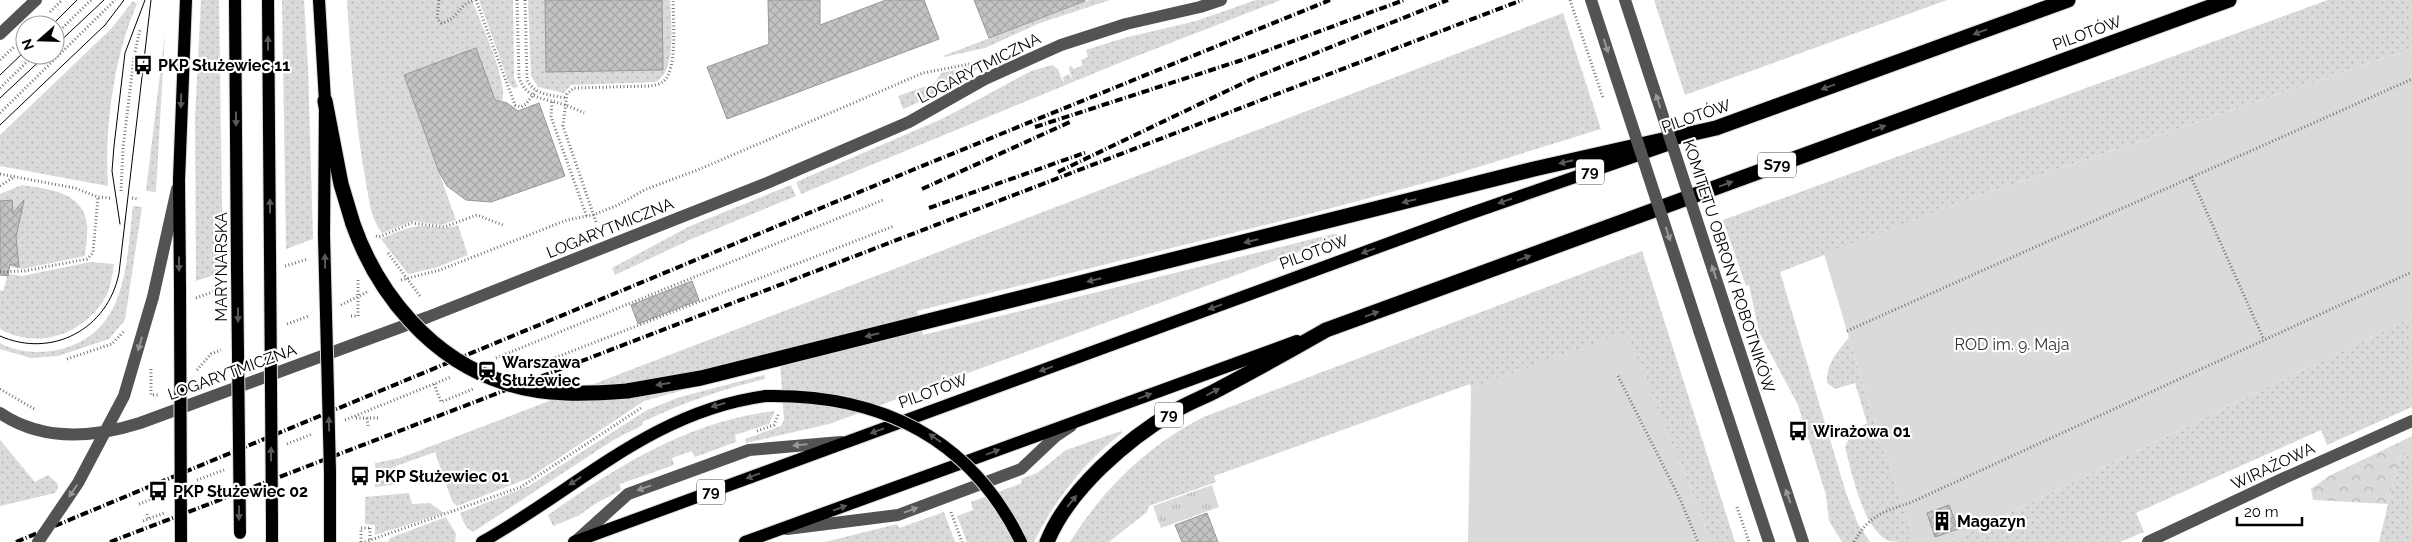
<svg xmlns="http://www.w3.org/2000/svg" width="2412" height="542" font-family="Raleway,sans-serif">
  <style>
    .grass { fill: url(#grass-dots) }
    .forest { fill: url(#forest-crowns) }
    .park { fill: url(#park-tufts) }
    .garden { fill: #dadada }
    .building { fill: url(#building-cross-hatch); stroke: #979797 }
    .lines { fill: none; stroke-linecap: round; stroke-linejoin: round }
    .major-casing { stroke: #dbdbdb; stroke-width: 14 }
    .highway-casing { stroke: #dbdbdb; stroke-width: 17 }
    .path { stroke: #757575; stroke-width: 3; stroke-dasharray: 1 2.5; stroke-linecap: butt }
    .minor { stroke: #535353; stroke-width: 12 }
    .major { stroke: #000; stroke-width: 12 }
    .highway { stroke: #000; stroke-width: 15 }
    .tram { stroke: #000; stroke-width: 1 }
    .rail { stroke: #000; stroke-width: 4; stroke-dasharray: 8 2.5 1 2.5; stroke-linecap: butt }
    .major-bridge-casing { stroke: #dbdbdb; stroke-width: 14; stroke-linecap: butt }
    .highway-bridge-casing { stroke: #dbdbdb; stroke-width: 17; stroke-linecap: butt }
    .path-bridge { stroke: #757575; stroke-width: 3; stroke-dasharray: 1 2.5; stroke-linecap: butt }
    .minor-bridge { stroke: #535353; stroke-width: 12 }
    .major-bridge { stroke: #000; stroke-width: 12 }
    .highway-bridge { stroke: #000; stroke-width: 15 }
    .oneway { fill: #595959 }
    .oneway2 { fill: #989898 }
    .labels { text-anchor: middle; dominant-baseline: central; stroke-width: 4.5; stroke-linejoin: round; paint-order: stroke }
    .shield { fill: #fff; stroke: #4c4c4c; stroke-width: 1 }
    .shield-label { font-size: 15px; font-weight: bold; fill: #000 }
    .street-label { font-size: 16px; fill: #000; stroke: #fff }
    .poi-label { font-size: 16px; font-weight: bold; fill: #000; stroke: #fff; text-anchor: start }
    .park-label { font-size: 16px; fill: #313131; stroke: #fff }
  </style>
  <defs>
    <pattern id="grass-dots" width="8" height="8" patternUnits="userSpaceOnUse" patternTransform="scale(1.25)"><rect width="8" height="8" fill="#dadada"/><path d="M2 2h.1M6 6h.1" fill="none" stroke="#b9b9b9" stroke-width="1.8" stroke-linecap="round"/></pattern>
    <pattern id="forest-crowns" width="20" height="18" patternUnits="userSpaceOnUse" patternTransform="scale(1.25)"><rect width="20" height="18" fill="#dadada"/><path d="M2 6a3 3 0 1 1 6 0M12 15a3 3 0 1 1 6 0" fill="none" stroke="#b9b9b9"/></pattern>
    <pattern id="park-tufts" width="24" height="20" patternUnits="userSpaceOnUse" patternTransform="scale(1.25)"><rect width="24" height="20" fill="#dadada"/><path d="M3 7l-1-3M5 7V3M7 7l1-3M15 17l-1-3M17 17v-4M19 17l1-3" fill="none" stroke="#b9b9b9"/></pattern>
    <pattern id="building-cross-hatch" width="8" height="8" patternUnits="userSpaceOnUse" patternTransform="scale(1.25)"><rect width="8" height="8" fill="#c3c3c3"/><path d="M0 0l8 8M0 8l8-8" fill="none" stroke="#a6a6a6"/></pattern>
  </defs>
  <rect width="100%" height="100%" fill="#fff"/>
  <path class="grass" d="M201 0H219L223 272 196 281 195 118Z
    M282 0H304L308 67 313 239 286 249Z
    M347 0H472C480 22 509 82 502 102H495L476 48 404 75 456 220 442 225 413 221 382 233C371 220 369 199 366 183 355 122 351 61 347 0Z
    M479 0H513L514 78 518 87 513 88 509 83Z
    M528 0H545L546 72 663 70 662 0H670C671 21 677 71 656 82L571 85 564 93 538 87 531 76Z
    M1089 0H1110L1040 23 985 48 944 57 943 56Z
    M1256 0H1281L1119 63 801 194 796 182 944 118 1031 71 1052 65 1058 69 1064 85 1063 77 1069 74 1073 81 1069 69 1070 65 1074 69 1083 65 1081 60 1088 57 1086 50 1124 38 1196 21Z
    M1654 0H1947L1685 95Z
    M2328 0H2412V49L1978 196 1780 272 1846 493 1858 524 1870 542H1842L1829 521 1826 495 1798 405 1759 332 1749 285 1746 286 1723 220Z
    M133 1 137 4C114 55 104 130 108 186L0 166V135L111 29Z
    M1563 13 1601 129 1436 180 1313 213 917 311 923 335 1333 234H1337V238L829 424 746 443 745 439 781 426 784 420 780 363 644 401 529 478 457 506 452 501 435 452 396 466 402 482 392 485 375 487V463L400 458Z
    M165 33 156 192 146 191Z
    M979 65 980 68 924 100 903 109 898 96 935 83 941 73Z
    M22 185C47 189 83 191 87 224 88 234 86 246 85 256L22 269 0 265V194Z
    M791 185 796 196 694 238 615 275 612 268 690 226Z
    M133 206 142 207 125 320 109 339 58 356 31 358 0 349V343C15 352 40 354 57 350 128 335 126 263 133 206Z
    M458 225 468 255 435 268 408 274 381 239C393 234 406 227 419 226 434 225 442 231 458 225Z
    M1642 251 1735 542H1710L1703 519 1626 333 1471 388 1470 384 1214 476 1216 482 1149 506 1147 512 1109 542H1070C1104 488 1149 444 1206 416Z
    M90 262 114 264C112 276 111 288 105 298 83 335 38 350 0 329V290L3 291 8 274 22 276Z
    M2412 317V407L2327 445 2321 430 2136 513 2144 532 2120 542H1949Z
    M1849 337 1862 381 1915 542C1907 542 1894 542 1888 541 1862 527 1852 473 1845 447L1851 434 1867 423 1855 383 1835 389 1827 383C1826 363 1838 352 1849 337Z
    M764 375 765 379C722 389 683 403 642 422L643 425 615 439 476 530 473 532C465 528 463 521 460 513L529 486 647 410 680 397Z
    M775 411 769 424 735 435 736 442 695 457 692 451 672 458 674 465 620 484 621 490 595 504 578 516 553 526 548 515C617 466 689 421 775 411Z
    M1121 431 1122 433C1085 461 1054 501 1034 542H967L957 516 973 510 971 502 1022 483 1021 479 1037 473 1066 450Z
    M0 440 35 482 48 475 57 483 58 488 55 493 0 506Z
    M2412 451V542H2379L2399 457Z
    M409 493 412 504 430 503 444 513 375 535V525L365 524V497Z
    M944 512 955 542H825L897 524 899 528Z
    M446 517 456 534 455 542H388L390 538Z"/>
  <path class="forest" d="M2412 436V451L2399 457 2388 504 2313 500 2311 489 2329 476Z"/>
  <path class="park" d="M1212 485 1219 507 1161 528 1153 506Z"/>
  <path class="garden" d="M2412 49V317L1949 542H1915L1862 381 1824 254 1978 196Z
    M1626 332 1703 519 1710 542H1468L1471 388Z"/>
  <path class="building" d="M545 0H662L663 70 546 72Z
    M768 0H820V25L886 0H924L939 39 727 119 707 67 769 44Z
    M974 0H1085V1L989 38Z
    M476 48 495 100 507 103 518 111 539 103 565 176 491 202 466 200 447 186 439 172 404 75Z
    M12 200 13 213 24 200 16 237 19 267 10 264 8 276 0 275V201Z
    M692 281 699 300 638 324 631 305Z
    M1949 505 1958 529 1935 537 1927 513Z
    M1207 513 1218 542H1182L1175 525Z"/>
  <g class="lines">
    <defs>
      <path id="major" d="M235 0 237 266
        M268 0 270 255
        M319 0 325 101 324 235
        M180 287 179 180 186 0
        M330 472V542
        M272 520V542
        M482 542C577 489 652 411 766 396
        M574 542 1463 216 1667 145
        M745 542 1297 341"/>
      <path id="highway" d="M325 101 341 184 353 224
        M627 391 701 378 1534 169 1716 128 2068 0
        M1047 542C1068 490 1127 439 1175 411 1189 402 1205 397 1219 389 1255 370 1291 350 1326 330L2229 0"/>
    </defs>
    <use href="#major" class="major-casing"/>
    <use href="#highway" class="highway-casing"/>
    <path class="path" d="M439 0 437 19 441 23C457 21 458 5 474 0
      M476 0 515 105 521 107 526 104 536 91
      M517 0 519 77C526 100 545 98 565 105 571 107 578 110 584 113
      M525 0 527 80C535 95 551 95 566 98
      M50 12 62 0
      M55 35 91 0
      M0 60 14 47
      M0 88 34 55
      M552 102 551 117 587 217
      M0 113 115 0
      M0 174 75 188 98 197 110 198
      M2191 177 2264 340
      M0 186 14 177
      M121 191 123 148 134 57 140 30
      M132 198 139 199
      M596 222 563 126 567 94 574 88 651 86C655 85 660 84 663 82 678 70 673 18 673 0
      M376 236 379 237 412 223 444 227 477 215 503 225
      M388 253 420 296
      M285 266 308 259
      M0 272 24 271 87 259 93 253 98 197
      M401 280 440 270 567 220 593 215 618 205 644 190 700 169 923 73 975 63
      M196 298 221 289
      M341 305 367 292
      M351 316H358V279
      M287 324 309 316
      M1847 331 2412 79
      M496 358 883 200
      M67 359 112 344 125 330
      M151 369V395H158
      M526 369 894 226
      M197 370 211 354 221 350
      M1618 376 1681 501 1698 542
      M434 384 441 402 473 389
      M0 389 36 410
      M356 418H379
      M367 418 368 426
      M345 420 451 377
      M757 431 774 425 779 413
      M287 444 312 434
      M197 480 224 470
      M139 504 164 494
      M1737 507 1749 542
      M951 512 962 542
      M147 514 149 519
      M143 521 164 513
      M361 542V528H370
      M365 542 521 487 641 408
      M1854 542C1869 515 1883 512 1912 502L2412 272"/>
    <path class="minor" d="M0 34 36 0
      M153 297 177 189
      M1729 319 1803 542
      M1699 330 1769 542
      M0 413C43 442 93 438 140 423L428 317 767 183 909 122 985 79 1061 45 1126 24 1200 7 1221 0
      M787 529 898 515 1021 469 1056 436 1071 426
      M577 540 628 494 749 450 841 442
      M2148 542 2282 479 2412 421"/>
    <use href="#major" class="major"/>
    <use href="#highway" class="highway"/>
    <path class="tram" d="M52 25 77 0
      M55 46 104 0
      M0 75 25 51
      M0 98 46 55
      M0 125 105 25 124 0
      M120 224 112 171 114 146 125 53 145 0
      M0 336C52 359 108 329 119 273L151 0"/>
    <path class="rail" d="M1035 127 1239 61 1404 0
      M1058 172 1256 77 1448 0
      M922 189 1070 122
      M929 208 1087 152
      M16 542 910 171 1330 0
      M110 542 1522 0"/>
    <defs>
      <path id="major-bridge" d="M324 235 330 472
        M270 255 272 520
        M237 266 240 533
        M180 287 181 542
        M766 396C879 394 970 437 1021 542"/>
      <path id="highway-bridge" d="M353 224C378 295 432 360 506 383 545 396 588 394 627 391"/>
    </defs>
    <use href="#major-bridge" class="major-bridge-casing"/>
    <use href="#highway-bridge" class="highway-bridge-casing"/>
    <path class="path-bridge" d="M1570 0 1603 98
      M370 528V542"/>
    <path class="minor-bridge" d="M1591 0 1699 330
      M1625 0 1729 319
      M38 542 78 483 124 396 153 297"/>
    <use href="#major-bridge" class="major-bridge"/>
    <use href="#highway-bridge" class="highway-bridge"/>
  </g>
  <defs><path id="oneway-solid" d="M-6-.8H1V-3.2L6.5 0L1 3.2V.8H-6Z" transform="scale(1.25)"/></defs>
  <g class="oneway">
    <use href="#oneway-solid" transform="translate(1980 32) rotate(160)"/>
    <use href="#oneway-solid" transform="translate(268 43) rotate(-90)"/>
    <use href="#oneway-solid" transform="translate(1828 87) rotate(160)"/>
    <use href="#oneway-solid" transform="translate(181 101) rotate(92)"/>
    <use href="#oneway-solid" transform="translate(236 119) rotate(89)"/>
    <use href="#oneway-solid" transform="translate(1879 128) rotate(-20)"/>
    <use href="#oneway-solid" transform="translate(1566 162) rotate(167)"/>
    <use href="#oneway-solid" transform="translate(1726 184) rotate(-20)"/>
    <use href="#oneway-solid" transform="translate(1409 201) rotate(166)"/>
    <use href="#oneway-solid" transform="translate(1505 201) rotate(161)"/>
    <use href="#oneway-solid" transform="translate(270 206) rotate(-90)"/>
    <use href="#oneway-solid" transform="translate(1251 241) rotate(166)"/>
    <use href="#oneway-solid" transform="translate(1368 251) rotate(160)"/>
    <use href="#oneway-solid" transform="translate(1524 258) rotate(-20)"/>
    <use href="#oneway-solid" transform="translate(325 261) rotate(-91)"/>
    <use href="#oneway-solid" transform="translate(179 264) rotate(90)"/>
    <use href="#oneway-solid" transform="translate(1094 280) rotate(166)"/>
    <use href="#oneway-solid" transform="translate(1215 307) rotate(160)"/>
    <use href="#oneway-solid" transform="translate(1372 314) rotate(-20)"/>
    <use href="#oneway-solid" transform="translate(238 315) rotate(90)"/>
    <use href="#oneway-solid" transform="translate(872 335) rotate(166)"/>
    <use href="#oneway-solid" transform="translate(1046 369) rotate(160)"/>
    <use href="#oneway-solid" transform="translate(663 384) rotate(170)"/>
    <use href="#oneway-solid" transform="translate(1213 392) rotate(-27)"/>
    <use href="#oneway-solid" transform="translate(1145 396) rotate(-20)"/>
    <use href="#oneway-solid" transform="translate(718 405) rotate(164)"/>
    <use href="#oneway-solid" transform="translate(329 424) rotate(-91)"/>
    <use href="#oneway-solid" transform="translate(877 431) rotate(160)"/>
    <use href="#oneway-solid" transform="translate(935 438) rotate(-145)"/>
    <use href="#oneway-solid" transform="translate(993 452) rotate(-20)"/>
    <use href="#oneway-solid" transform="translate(271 454) rotate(-90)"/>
    <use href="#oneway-solid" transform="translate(753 476) rotate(160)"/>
    <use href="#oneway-solid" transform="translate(575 481) rotate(147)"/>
    <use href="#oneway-solid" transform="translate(1072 501) rotate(-51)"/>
    <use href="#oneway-solid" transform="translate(840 508) rotate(-20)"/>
    <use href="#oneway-solid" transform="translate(239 513) rotate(90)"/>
  </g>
  <g class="oneway2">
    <use href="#oneway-solid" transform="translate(1606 46) rotate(72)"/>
    <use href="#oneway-solid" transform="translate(1658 101) rotate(-108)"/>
    <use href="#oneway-solid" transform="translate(1668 234) rotate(72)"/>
    <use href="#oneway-solid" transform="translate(1714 272) rotate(-108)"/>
    <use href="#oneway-solid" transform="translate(140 344) rotate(106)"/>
    <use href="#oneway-solid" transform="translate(800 445) rotate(175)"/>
    <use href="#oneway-solid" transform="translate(644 488) rotate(160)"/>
    <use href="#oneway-solid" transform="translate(73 491) rotate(124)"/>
    <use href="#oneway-solid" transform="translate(1788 496) rotate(-109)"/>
    <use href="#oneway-solid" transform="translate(911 510) rotate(-20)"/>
  </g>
  <defs>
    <symbol id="bus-bare" viewBox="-9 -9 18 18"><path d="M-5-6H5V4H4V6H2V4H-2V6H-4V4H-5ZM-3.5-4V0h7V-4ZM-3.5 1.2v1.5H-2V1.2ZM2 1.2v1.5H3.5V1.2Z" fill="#000" stroke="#fff" stroke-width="2.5" paint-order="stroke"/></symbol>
    <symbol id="station-bare" viewBox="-9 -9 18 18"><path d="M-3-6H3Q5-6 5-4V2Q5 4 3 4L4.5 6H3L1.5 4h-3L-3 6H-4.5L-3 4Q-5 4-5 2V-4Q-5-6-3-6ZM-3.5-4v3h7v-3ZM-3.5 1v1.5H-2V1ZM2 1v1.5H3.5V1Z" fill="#000" stroke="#fff" stroke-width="2.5" paint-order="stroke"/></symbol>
    <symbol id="building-bare" viewBox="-9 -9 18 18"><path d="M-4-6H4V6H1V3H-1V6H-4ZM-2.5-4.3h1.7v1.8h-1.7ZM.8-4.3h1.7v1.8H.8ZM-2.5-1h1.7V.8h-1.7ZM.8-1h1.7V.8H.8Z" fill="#000" stroke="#fff" stroke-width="2.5" paint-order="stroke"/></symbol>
  </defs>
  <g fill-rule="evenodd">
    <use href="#bus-bare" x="129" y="51" width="28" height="28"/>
    <use href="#station-bare" x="473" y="357" width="28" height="28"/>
    <use href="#bus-bare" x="1784" y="417" width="28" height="28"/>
    <use href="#bus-bare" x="346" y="462" width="28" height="28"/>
    <use href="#bus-bare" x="144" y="477" width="28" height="28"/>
    <use href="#building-bare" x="1928" y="507" width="28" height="28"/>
  </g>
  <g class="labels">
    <g class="shield">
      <rect x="1758" y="152.5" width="38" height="25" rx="4"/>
      <rect x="1576" y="159.5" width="28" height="25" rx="4"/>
      <rect x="1155" y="402.5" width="28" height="25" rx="4"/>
      <rect x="697" y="479.5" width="28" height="25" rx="4"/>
    </g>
    <g class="shield-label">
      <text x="1777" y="165">S79</text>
      <text x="1590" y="172">79</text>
      <text x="1169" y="415">79</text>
      <text x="711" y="492">79</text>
    </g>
    <g class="street-label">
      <text transform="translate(2087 33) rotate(-20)">PILOTÓW</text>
      <text transform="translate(979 68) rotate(-27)">LOGARYTMICZNA</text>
      <text transform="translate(1696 116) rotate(-19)">PILOTÓW</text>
      <text transform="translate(610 228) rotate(-22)">LOGARYTMICZNA</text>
      <text transform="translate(1314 252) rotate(-20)">PILOTÓW</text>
      <text transform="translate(1729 266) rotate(72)">KOMITETU OBRONY ROBOTNIKÓW</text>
      <text transform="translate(221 267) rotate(-90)">MARYNARSKA</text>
      <text transform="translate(232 372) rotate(-20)">LOGARYTMICZNA</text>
      <text transform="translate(933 391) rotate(-20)">PILOTÓW</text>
      <text transform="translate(2273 466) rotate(-25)">WIRAŻOWA</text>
    </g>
    <g class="poi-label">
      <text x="158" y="65">PKP Służewiec 11</text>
      <text x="502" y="362">Warszawa<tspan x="502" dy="18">Służewiec</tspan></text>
      <text x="1813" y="431">Wirażowa 01</text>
      <text x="375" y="476">PKP Służewiec 01</text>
      <text x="173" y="491">PKP Służewiec 02</text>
      <text x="1957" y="521">Magazyn</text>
    </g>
    <g class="park-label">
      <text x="2012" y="344">ROD im. 9. Maja</text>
    </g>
  </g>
  <g transform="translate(40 40) rotate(250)"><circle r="24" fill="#ffffff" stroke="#999999"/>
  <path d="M0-4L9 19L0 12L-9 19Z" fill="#000000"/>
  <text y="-8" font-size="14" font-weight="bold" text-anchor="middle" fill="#000000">N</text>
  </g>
  <path d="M2237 517v8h65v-8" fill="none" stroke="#000000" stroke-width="2.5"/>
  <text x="2244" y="517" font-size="15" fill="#000000" stroke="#ffffff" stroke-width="4" paint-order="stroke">20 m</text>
</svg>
